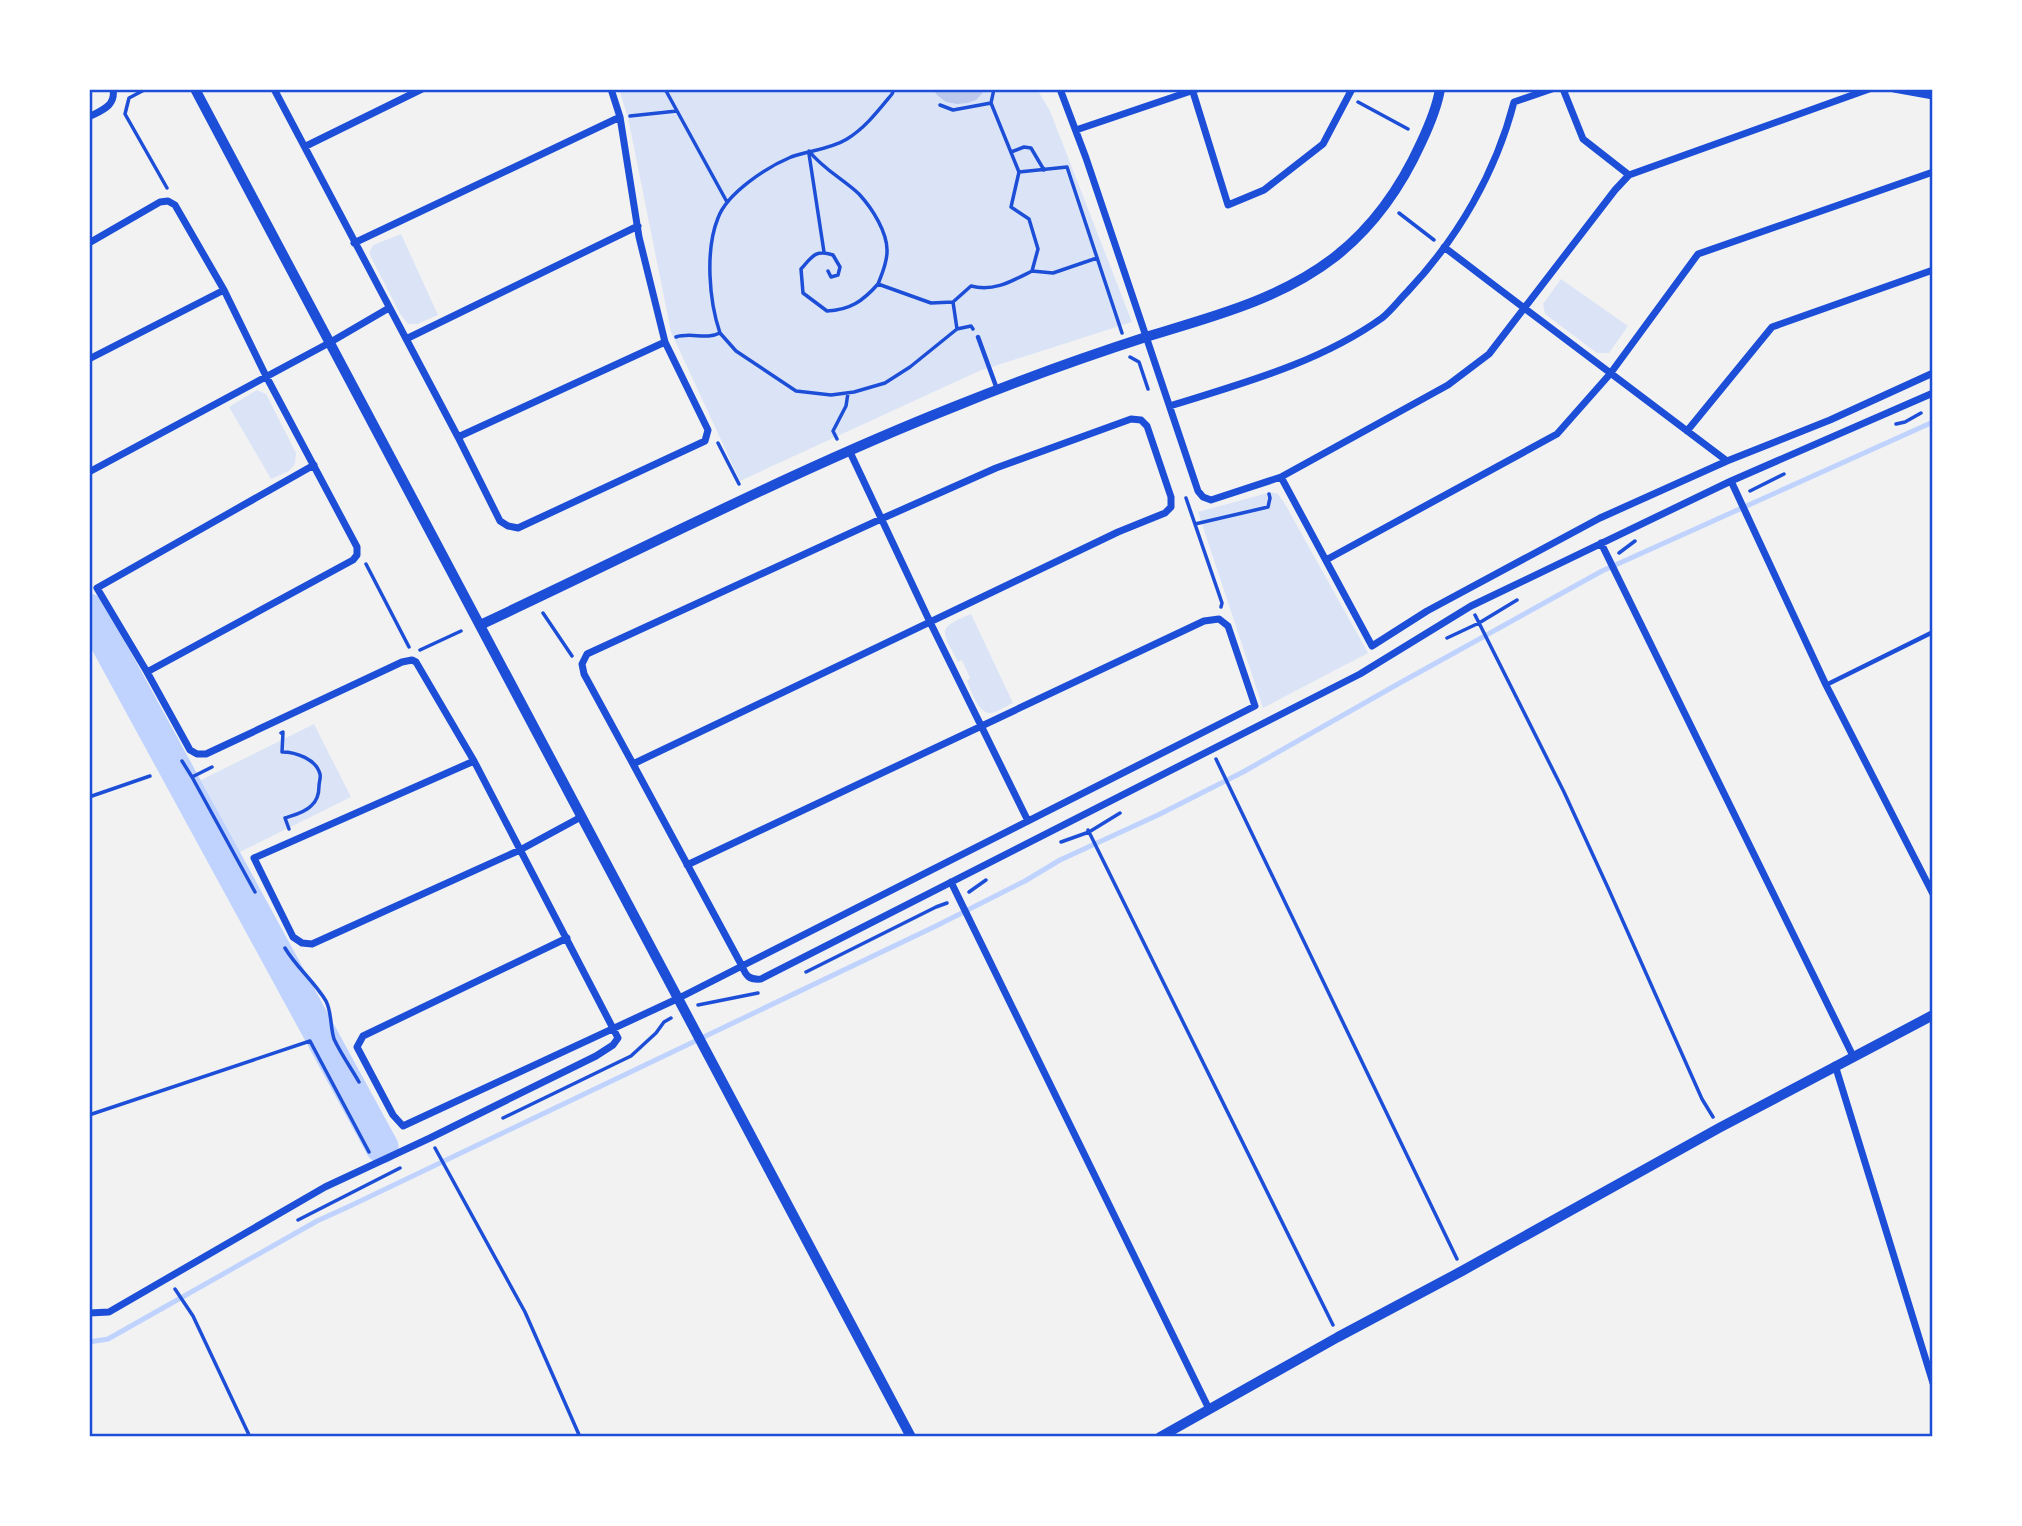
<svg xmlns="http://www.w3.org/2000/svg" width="2022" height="1526" font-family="'Archivo Narrow',sans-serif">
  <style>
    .green { fill: #dbe4f7 }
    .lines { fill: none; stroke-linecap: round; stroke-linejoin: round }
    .stream { stroke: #bfd3fe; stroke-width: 5 }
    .river { stroke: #bfd3fe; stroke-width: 33 }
    .building { fill: #bdc9ec }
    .path { stroke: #1d4ed8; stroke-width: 3.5 }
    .service { stroke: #1d4ed8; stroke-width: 4.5 }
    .minor { stroke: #1d4ed8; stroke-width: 7 }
    .tertiary { stroke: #1d4ed8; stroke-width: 10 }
    .secondary { stroke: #1d4ed8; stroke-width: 10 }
    .neatline { fill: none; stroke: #1d4ed8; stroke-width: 2.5 }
  </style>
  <rect width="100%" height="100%" fill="#f2f2f2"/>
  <path class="green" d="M619 89H1037L1050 111 1132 322 979 371 740 481 671 332 628 118Z
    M401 234 438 315 417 324H408L400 314 369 253 373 245Z
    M1561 279 1628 326 1609 353H1597L1545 314 1543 304Z
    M257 390 266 394 296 453 295 464 289 471 271 479 229 407Z
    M1271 492 1278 494 1285 504 1368 653 1263 708 1198 512Z
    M971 614 1013 703C1006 706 998 712 991 713 978 714 971 690 967 681L970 678 962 660 958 662C942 630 935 629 971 614Z
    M314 724 351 797 238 853 201 780Z"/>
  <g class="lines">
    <path class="stream" d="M89 1342 108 1339 317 1221 350 1206 936 926 1025 881 1060 860 1158 815 1243 772 1398 684 1602 571 1933 422"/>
    <path class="river" d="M89 610 382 1147"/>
  </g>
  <path class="building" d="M933 89H986L976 100 968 103 957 104 946 102 937 95Z"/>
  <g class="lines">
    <path class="path" d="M146 89 129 98 125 114 167 188
      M665 89 727 202
      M1358 102 1408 129
      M991 103 994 89
      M940 105 953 110 991 103 1019 172 1011 207 1029 219 1038 249 1032 271C1012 281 994 292 971 286L953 302
      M630 116 677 111
      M809 151C823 169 843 179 859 194 872 208 888 233 887 252 887 263 882 274 878 284L931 303 953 302 957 329
      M1011 152 1024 147 1031 148 1044 170
      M809 154 824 252
      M1019 172 1067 167 1122 333
      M1399 213 1434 240
      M828 271 831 277 838 275 840 267 833 255C815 249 812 257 801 269L803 293 827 311C850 310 863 301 878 284
      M1032 271 1053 273 1097 258
      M720 333C709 301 705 250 718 218 727 193 767 167 791 157 808 151 831 149 847 139 865 128 878 111 892 94L894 89
      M676 337C691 332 706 340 720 333L736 351 796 391 831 395 854 392 885 383 910 367 957 329 971 326 973 329
      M1130 357 1139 362 1148 389
      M1896 424 1905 422 1921 413
      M837 439 833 431 846 406 848 393
      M718 443 739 484
      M1750 491 1784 474
      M1186 498 1222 603 1221 607
      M1195 524 1268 507 1270 498 1269 494
      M1619 553 1635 541
      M366 564 409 647
      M543 613 572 656
      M1475 615 1564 792 1609 890 1702 1099 1713 1117
      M1447 638 1479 623 1517 600
      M420 650 461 631
      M281 733 283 732 282 752C296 752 316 759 320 774 321 778 319 782 319 786 319 794 317 801 311 806 304 813 294 815 285 818L289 829
      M1216 759 1457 1259
      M182 761 192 777
      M212 767 192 777 255 892
      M89 797 150 776
      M1088 830 1333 1325
      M1061 842 1089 832 1120 813
      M969 892 986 880
      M285 948C296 967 314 981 326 1001 332 1013 330 1026 334 1039 341 1054 351 1068 359 1082
      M806 972 936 907 947 903
      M698 1005 758 993
      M89 1115 310 1041 369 1152
      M503 1118 631 1056 656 1033 664 1022 671 1018
      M435 1148 525 1312 580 1437
      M298 1220 400 1168
      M175 1289 193 1316 250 1437"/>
    <path class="service" d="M978 337 997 389
      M1826 685 1933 632"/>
    <path class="minor" d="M274 89 458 437 500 521 508 526 518 528 705 441 708 430 665 342 639 237 620 117 611 89
      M1060 89 1086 158 1198 491 1203 497 1211 500 1281 477
      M1894 89 1933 96
      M1193 92 1228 205 1264 190 1323 144 1352 89
      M89 117C102 110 116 106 113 89
      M1076 130 1197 89
      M306 146 422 89
      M1629 175 1869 89
      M89 243 160 202 168 201 175 205 224 290 266 376 357 547V555L353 560 147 672
      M354 243 620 117
      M1444 247C1538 319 1633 390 1727 461L1600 518 1427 611 1372 646 1281 477 1448 385 1489 354 1615 190 1629 175 1583 139 1563 89
      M406 339 638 226
      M89 359 224 290
      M1170 406C1243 383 1319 363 1382 318 1391 311 1399 300 1408 291 1458 238 1496 172 1514 102L1552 89
      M1131 419 1141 420 1147 426 1171 497V507L1165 513 1118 532 633 764 584 674 582 664 587 654 881 519 996 468Z
      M1687 431 1772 327 1933 270
      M458 437 665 342
      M849 450 930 622 1028 821
      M1727 461 1830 420 1933 373
      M89 472 329 343 389 308
      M1731 481 1826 685 1933 894
      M1601 543 1853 1056
      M1326 560 1557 434 1610 374 1698 254 1933 172
      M474 761 254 858 293 937 302 943 312 944 520 850 581 817
      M633 764 742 966 1255 706 1228 626 1219 619 1204 621 687 865
      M951 882 1209 1409
      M567 938 363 1036 357 1047 393 1115 403 1126 679 998 742 966C746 976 749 980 761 979L1360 674 1471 606 1731 481 1933 393
      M1835 1065 1933 1383
      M89 1313 109 1312 325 1187 430 1138 596 1056 613 1045 618 1038 474 761 416 662 412 660 402 662 206 754H197L190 750 147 672 97 588 314 465"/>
    <path class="tertiary" d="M195 89C433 539 674 987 911 1437
      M480 625C639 551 794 470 956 406 1020 380 1084 357 1149 336 1215 316 1281 299 1336 256 1375 225 1401 187 1421 143 1429 126 1437 108 1440 89"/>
    <path class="secondary" d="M1160 1437 1338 1337 1462 1271 1719 1128 1933 1015"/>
  </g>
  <rect width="2022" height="1526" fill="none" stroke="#ffffff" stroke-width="182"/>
  <rect x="91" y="91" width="1840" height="1344" class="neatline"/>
</svg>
